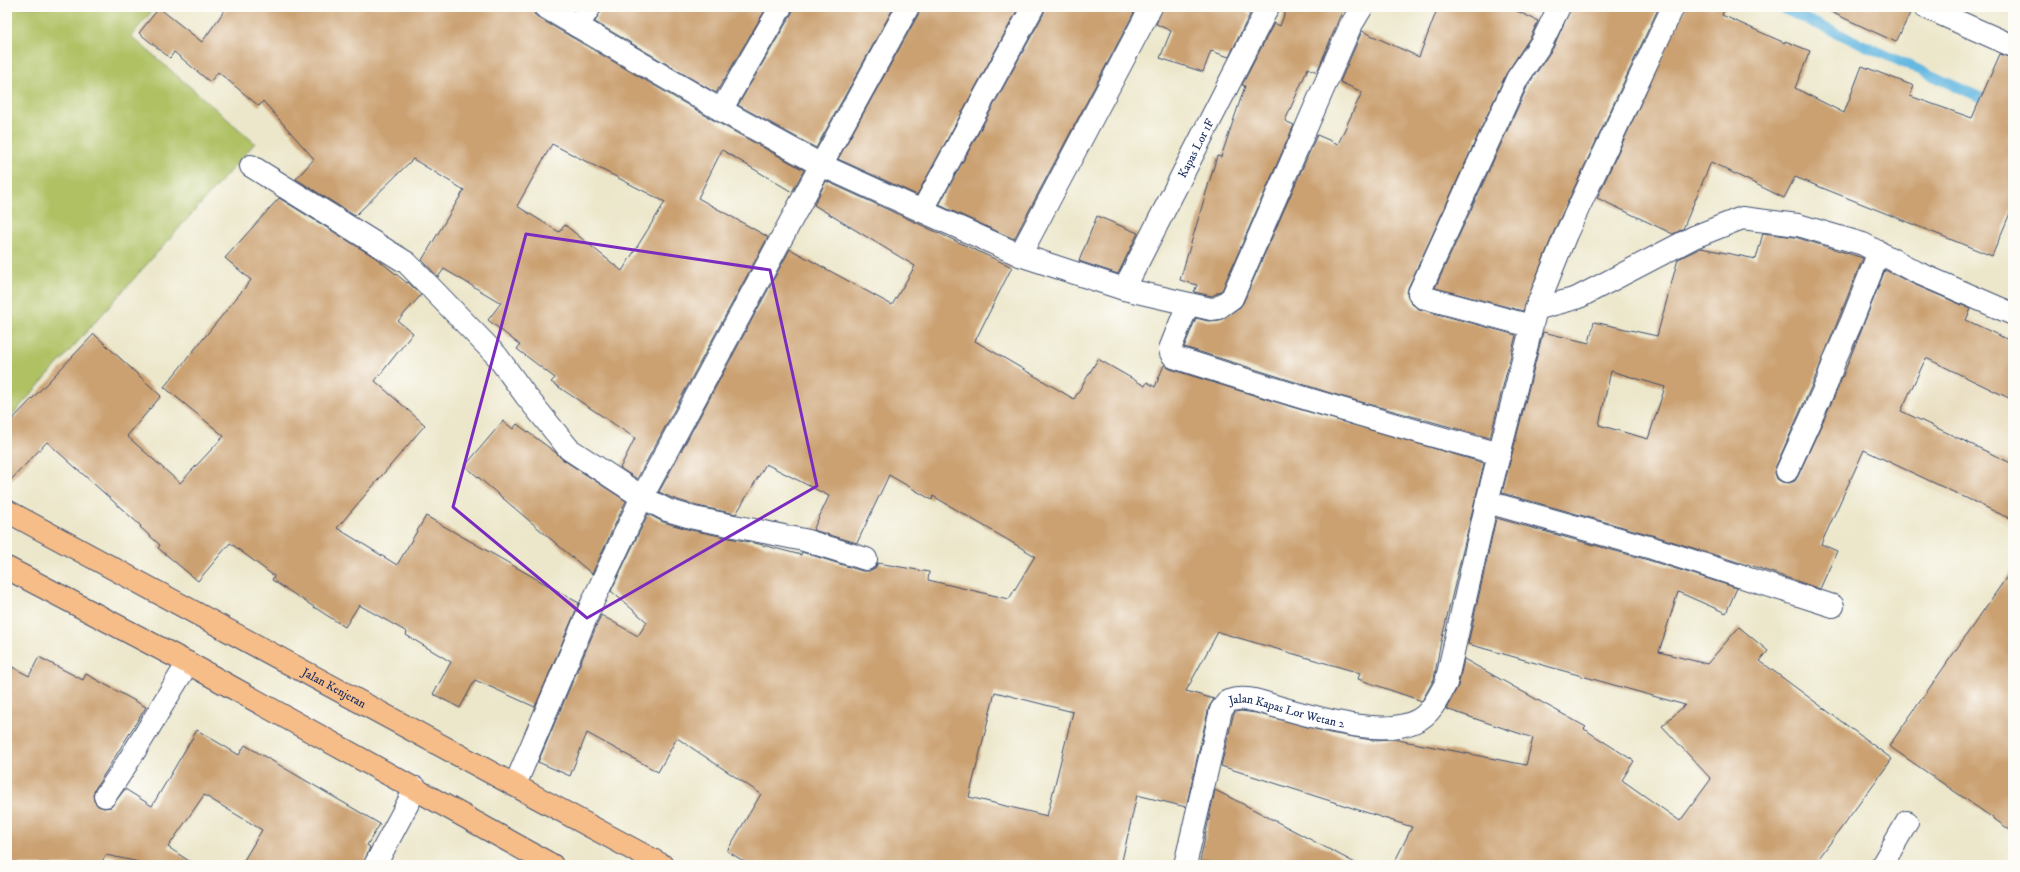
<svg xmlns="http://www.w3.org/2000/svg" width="2020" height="872" font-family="'IM FELL DW Pica',serif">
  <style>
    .built { fill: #e7daba }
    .green { fill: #afc164; stroke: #657861 }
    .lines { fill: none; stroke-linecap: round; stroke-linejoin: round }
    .stream { stroke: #65b8e1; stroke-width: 10 }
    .building { fill: #cba172; fill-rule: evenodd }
    .minor-casing { stroke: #3a4b6e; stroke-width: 24 }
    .highway-casing { stroke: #3a4b6e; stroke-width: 24 }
    .minor { stroke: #fff; stroke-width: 22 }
    .highway { stroke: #f7bd88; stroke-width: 22 }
    .marked { fill: none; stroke: #7b2cbf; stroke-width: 3; stroke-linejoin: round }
    .labels { text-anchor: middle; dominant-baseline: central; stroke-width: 3; stroke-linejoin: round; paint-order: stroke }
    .street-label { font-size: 12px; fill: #1b2f5e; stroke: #fdfcf7 }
  </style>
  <rect width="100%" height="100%" fill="#fdfcf7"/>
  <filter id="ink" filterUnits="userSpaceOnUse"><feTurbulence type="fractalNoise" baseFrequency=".025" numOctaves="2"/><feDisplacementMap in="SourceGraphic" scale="8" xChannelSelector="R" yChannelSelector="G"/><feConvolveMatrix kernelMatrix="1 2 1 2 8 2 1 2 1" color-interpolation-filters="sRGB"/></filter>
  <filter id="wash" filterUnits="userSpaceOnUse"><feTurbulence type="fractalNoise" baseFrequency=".012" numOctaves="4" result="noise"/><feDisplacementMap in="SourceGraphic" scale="16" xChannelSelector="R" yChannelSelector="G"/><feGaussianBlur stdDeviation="0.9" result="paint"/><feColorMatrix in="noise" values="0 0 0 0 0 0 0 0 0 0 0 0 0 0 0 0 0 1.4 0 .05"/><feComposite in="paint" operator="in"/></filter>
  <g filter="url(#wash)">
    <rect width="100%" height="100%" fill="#ece7cb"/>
    <path class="built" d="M1955 311 2013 338V526L1885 468Z"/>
    <path class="green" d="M7 7H156L131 36 255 143 7 421Z"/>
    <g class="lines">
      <path class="stream" d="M1779 7 2013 112"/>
    </g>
    <g id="blocks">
      <path class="building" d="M227 7H533L534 14 539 18 715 121 804 170 792 192 722 150 698 198 768 237 637 479 620 468 635 438 551 382 555 378 517 349 520 345 488 320 501 303 444 269 438 277 422 260 464 190 413 159 355 216 296 179 314 159 263 101 259 106 218 72 210 82 174 52 170 58 139 33 159 8 202 42ZM552 144 665 202 622 271 565 225 559 232 517 206Z
        M602 7H767L716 93 595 22Z
        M793 7H894L816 148 738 105 792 13Z
        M920 7H1019L917 195 838 159 919 13Z
        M1045 7H1137L1014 239 939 205 1044 13Z
        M1163 7H1232L1250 14 1229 57 1211 51 1203 72 1160 58 1171 31 1156 24Z
        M1287 7H1344L1317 72 1308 68 1285 121 1294 125 1222 290 1212 296 1194 292 1197 285 1180 280 1217 156 1221 157 1245 86 1242 85 1274 23 1280 26Z
        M1438 7H1508L1538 21 1531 36 1506 74 1408 288 1407 294 1412 304 1419 309 1516 335 1490 438 1340 396 1184 347 1196 318 1208 321 1220 320 1239 308 1243 303 1317 135 1338 144 1362 92 1340 82 1362 31 1419 57Z
        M1571 7H1659L1555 229 1523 311 1435 288 1528 85 1553 48Z
        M1685 7H1725L1722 15 1785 43V41L1810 51 1795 88 1844 113 1862 66 1914 86 1910 96 1972 118 2000 54 2013 58V206L1992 256 1795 177 1784 198 1711 162 1683 229 1673 234 1597 198Z
        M1820 7H1913L1896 42Z
        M826 181 1012 267 975 341 1074 399 1098 359 1145 386 1147 382 1155 387 1164 365 1170 369 1292 407 1484 463 1440 646 1434 679 1422 701 1358 679 1360 673 1218 632 1186 691 1214 699 1209 707 1186 807 1137 795 1121 865H750L727 851 761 794 677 738 658 772 587 733 570 776 538 762 601 615 638 636 647 622 611 591 648 514 663 522 691 530 759 544 801 555 802 552 862 571H869L875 568 878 563 929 572 928 580 1009 599 1035 556 933 496 932 500 889 475 857 543 813 530 829 496 766 464 736 514 697 506 672 498 659 492 790 249 892 305 915 266 814 205ZM995 692 1073 712 1047 816 969 797Z
        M279 198 376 258 407 283 408 282 421 295 398 321 413 333 375 381 425 425 337 528 397 565 426 516 579 603 535 707 475 680 460 708 433 694 451 662 406 635 407 632 359 605 345 627 272 580 274 576 230 543 198 581 158 548 160 545 140 527 141 526 47 442 7 484V425L94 334 161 396 127 436 180 483 224 436 164 387 251 280 225 258Z
        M1097 216 1138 233 1118 274 1079 261Z
        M1763 233 1795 237 1863 258 1815 378 1776 466 1775 473 1777 479 1782 482 1789 483 1795 481 1798 476 1838 388 1885 270 1911 283 1971 309 1966 320 2013 342V400L1926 358 1901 411 2013 464V520L1864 450 1821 544 1837 551 1820 589 1747 564V565L1655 536 1502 493 1543 332 1589 343 1594 322 1657 336 1678 259 1701 248 1756 259ZM1611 371 1665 387 1648 439 1599 425Z
        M503 421 513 429 517 424 555 452 562 459 626 501 592 574 465 466Z
        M1496 518 1648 560 1737 588 1726 613 1678 592 1659 652 1707 664 1739 627 1768 651 1760 661 1892 759 1814 865H1393L1412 827 1221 766 1233 716 1235 712 1241 711 1256 713 1330 733 1372 740 1393 739 1526 765 1533 738 1446 709 1458 686 1464 659 1586 727 1584 729 1634 761 1622 780 1680 821 1711 779 1662 726 1685 705 1468 644Z
        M2013 568V832L1889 746Z
        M39 657 83 680 86 674 146 707 95 789 93 795 94 801 98 806 104 808 111 807 125 789 152 806 197 730 239 755 245 745 380 824 367 845 370 847 363 865H241L262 830 204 795 168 847 195 865H142L139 862 106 855 100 865H7V664L29 676Z
        M1215 790 1243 804 1359 865H1233L1200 861Z"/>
    </g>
  </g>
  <g filter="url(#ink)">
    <use href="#blocks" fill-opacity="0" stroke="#3a4b6e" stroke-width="1"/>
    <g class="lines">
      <defs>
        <g id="minor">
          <path d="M545 7 721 110 821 165 922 211 1020 255 1124 289 1211 309 1218 308 1232 298 1350 27 1362 7"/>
          <path d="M1925 7 2013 46"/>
          <path d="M577 26 590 7"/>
          <path d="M721 110 781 7"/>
          <path d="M251 166 407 263 497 356 526 396 569 449 642 497 667 510 694 518 804 540 866 559"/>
          <path d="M922 211 1033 7"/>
          <path d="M1020 255 1151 7"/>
          <path id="s1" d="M1124 289 1268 7"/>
          <path d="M1188 304 1170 349 1171 353 1174 357C1282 392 1391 425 1500 454"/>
          <path d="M1536 309 1577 298 1694 237 1742 218 1798 225 1863 244 1916 272 2013 314"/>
          <path d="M1531 326 1422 297 1419 293 1517 79 1542 42 1559 7"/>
          <path d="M1787 471 1827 383 1835 359 1851 323 1879 252"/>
          <path d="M1487 502 1652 548 1833 606"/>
          <path d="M515 785 593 601 642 497 821 165 908 7"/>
          <path d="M105 796C136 753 160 707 188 663"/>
          <path d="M375 865 416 788"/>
          <path id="s2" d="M1185 865 1221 710 1228 701C1245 695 1261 702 1278 707 1315 717 1392 742 1424 716 1434 708 1440 694 1446 683L1487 502 1536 309 1566 234 1673 7"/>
          <path d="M1882 865 1907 822"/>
        </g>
        <g id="highway">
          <path id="s3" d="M7 511 662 865"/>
          <path d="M7 568 188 663 552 865"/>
        </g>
      </defs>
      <use href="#minor" class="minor-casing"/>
      <use href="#highway" class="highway-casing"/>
      <use href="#minor" class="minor"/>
      <use href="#highway" class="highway"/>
    </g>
  </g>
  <path class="marked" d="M526 234 770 270 817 486 587 618 453 507Z"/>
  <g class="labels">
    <g class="street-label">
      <text stroke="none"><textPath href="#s1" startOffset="158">Kapas Lor 1F</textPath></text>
      <text stroke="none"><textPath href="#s3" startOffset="372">Jalan Kenjeran</textPath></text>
      <text stroke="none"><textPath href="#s2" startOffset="231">Jalan Kapas Lor Wetan 2</textPath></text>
    </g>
  </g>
  <rect width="2020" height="872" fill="none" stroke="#fdfcf7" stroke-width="24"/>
</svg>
